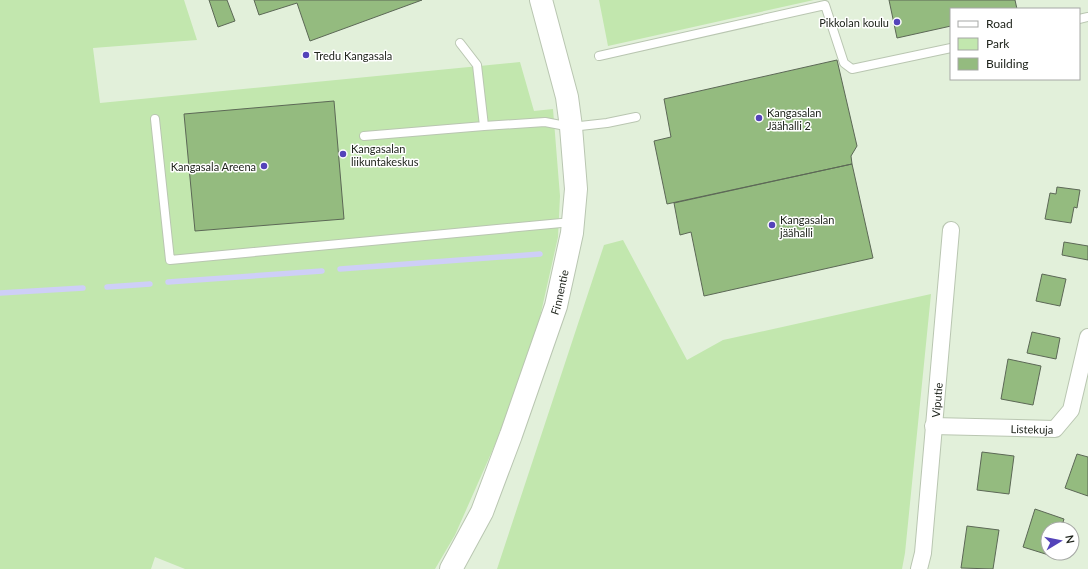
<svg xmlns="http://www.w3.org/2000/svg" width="1088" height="569" font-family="Lato,sans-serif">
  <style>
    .green { fill: #c2e7ae }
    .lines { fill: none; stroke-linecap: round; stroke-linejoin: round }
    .stream { stroke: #cecff7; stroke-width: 5.5 }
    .building { fill: #94bb7f; stroke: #5c6856 }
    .lane-casing { stroke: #b9c6b1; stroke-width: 10 }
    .street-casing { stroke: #b9c6b1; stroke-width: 18 }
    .secondary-casing { stroke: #b9c6b1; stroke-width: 24 }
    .lane { stroke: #fff; stroke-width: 8 }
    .street { stroke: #fff; stroke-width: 16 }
    .secondary { stroke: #fff; stroke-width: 22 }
    .poi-dot { fill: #5443ba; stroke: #fff; stroke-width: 1.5 }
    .labels { text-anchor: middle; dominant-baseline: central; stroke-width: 3; stroke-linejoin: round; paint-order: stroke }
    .poi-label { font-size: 11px; fill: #20251d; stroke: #fff; text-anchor: start }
    .street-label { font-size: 11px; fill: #20251d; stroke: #fff }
  </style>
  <rect width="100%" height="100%" fill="#e2f0da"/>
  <path class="green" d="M0 0H184L197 40 93 48 100 103 520 62 534 111 553 109 560 196 558 237 538 326 501 431 455 535 435 569H185L155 557 151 569H0Z
    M599 0H814L608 46Z
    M623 240 687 360 723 340 931 294 905 553 902 569H497L604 245Z"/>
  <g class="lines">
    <path class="stream" d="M340 269 540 254
      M168 282 322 271
      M107 287 150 284
      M0 293 83 288"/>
  </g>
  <path class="building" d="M209 0H227L235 21 218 27Z
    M254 0H422L310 41 297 3 259 15Z
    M889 0H1015L1017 9H951V26L897 38Z
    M837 60 857 146 851 156 852 164 667 204 654 141 671 137 664 99Z
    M334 101 344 219 195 231 184 114Z
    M852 164 873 258 704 296 691 232 680 235 674 203Z
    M1057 187 1080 190 1077 208 1074 207 1071 223 1045 219 1050 193 1056 194Z
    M1064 242 1088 246V260L1062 255Z
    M1042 274 1066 279 1060 306 1036 301Z
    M1032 332 1060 338 1056 359 1027 353Z
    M1008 359 1041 366 1033 405 1001 399Z
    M982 452 1014 456 1009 494 977 490Z
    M1077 454 1088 457V496L1065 488Z
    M1035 509 1064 519 1061 529H1048V553H1053L1052 556 1023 547Z
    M967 526 999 530 993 569 961 568Z"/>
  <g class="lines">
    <defs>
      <path id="lane" d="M1079 19 1088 17
        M460 43 477 65 484 126 545 122 571 127 607 123 636 117
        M599 56 825 5 844 63 852 69 951 48
        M155 119 170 260 572 222
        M364 136 484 126"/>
      <g id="street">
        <path id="s1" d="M933 426 1055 429 1071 410 1088 337"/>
        <path id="s2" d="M919 569 923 553 951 230"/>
      </g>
      <g id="secondary">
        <path id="s3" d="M451 569 482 512 511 435 556 306 572 233 576 189 571 127 567 97 541 0"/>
      </g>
    </defs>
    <use href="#lane" class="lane-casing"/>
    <use href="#street" class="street-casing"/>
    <use href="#secondary" class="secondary-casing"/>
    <use href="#lane" class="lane"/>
    <use href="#street" class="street"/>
    <use href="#secondary" class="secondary"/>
  </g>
  <g class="poi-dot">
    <circle cx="897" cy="22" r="4"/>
    <circle cx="306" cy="55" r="4"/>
    <circle cx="759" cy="118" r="4"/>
    <circle cx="343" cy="154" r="4"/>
    <circle cx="264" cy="166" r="4"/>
    <circle cx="772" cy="225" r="4"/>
  </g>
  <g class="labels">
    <g class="poi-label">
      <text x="889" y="22" text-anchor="end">Pikkolan koulu</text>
      <text x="314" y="55">Tredu Kangasala</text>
      <text x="767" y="112">Kangasalan<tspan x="767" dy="13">Jäähalli 2</tspan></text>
      <text x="351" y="148">Kangasalan<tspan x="351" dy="13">liikuntakeskus</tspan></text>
      <text x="256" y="166" text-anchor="end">Kangasala Areena</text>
      <text x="780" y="219">Kangasalan<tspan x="780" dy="13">jäähalli</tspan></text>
    </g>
    <g class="street-label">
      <text stroke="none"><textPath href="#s3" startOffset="298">Finnentie</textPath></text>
      <text stroke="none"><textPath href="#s2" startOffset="170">Viputie</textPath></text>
      <text stroke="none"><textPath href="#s1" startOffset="99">Listekuja</textPath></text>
    </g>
  </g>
  <rect x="950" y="8" width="130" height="72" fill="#ffffff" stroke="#a6a8a5"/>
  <rect x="958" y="21" width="20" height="6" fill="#ffffff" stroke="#a6a8a5"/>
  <text x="986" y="28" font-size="12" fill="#20251d">Road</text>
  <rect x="958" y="38" width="20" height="12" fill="#c2e7ae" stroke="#a6a8a5"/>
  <text x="986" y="48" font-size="12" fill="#20251d">Park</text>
  <rect x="958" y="58" width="20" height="12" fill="#94bb7f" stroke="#a6a8a5"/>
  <text x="986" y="68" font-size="12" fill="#20251d">Building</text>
  <g transform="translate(1060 541) rotate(80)"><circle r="19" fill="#ffffff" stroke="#a6a8a5"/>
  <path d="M0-3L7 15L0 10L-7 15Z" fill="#5443ba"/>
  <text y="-6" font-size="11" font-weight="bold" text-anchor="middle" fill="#20251d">N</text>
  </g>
</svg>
